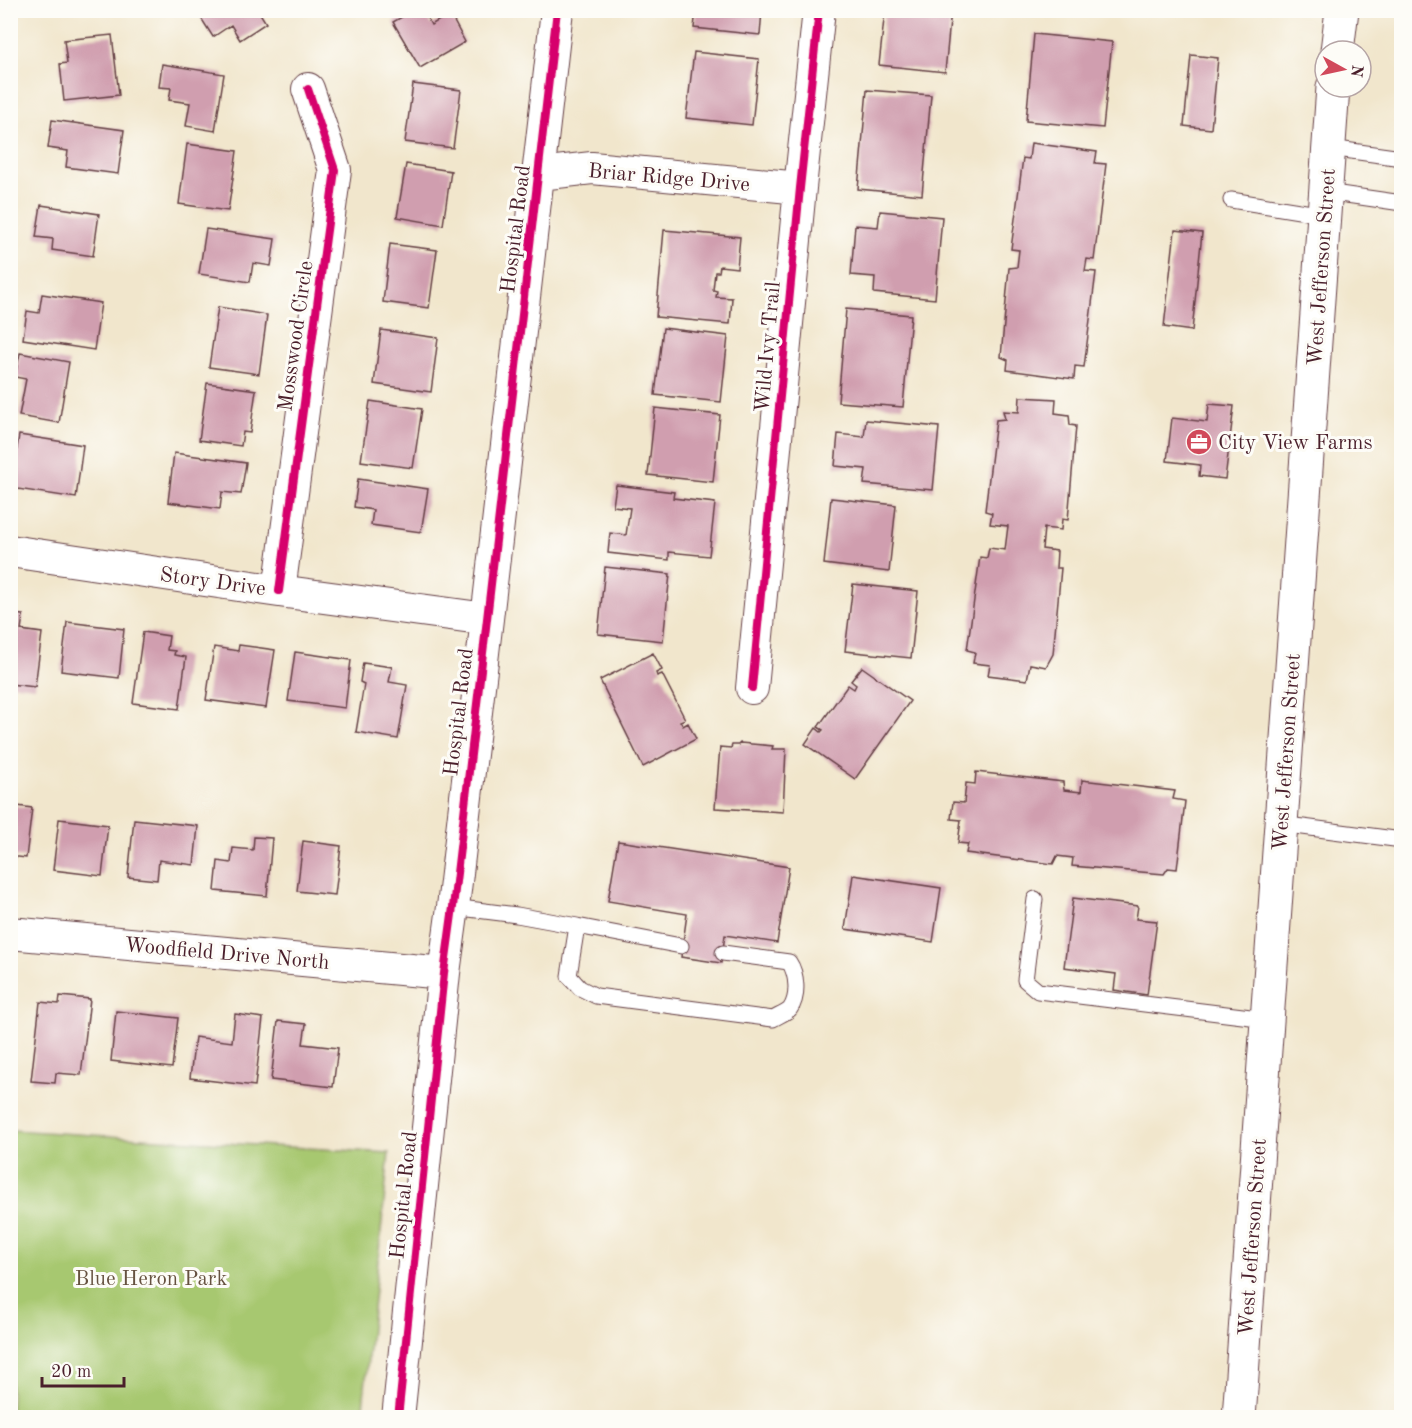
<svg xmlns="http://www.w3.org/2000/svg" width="1412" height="1428" viewBox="0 0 1412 1428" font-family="'Old Standard TT',serif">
  <rect width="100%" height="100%" fill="#fdfcf7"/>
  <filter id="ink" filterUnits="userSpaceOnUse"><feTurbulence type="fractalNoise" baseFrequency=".0167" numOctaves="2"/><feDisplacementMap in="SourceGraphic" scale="12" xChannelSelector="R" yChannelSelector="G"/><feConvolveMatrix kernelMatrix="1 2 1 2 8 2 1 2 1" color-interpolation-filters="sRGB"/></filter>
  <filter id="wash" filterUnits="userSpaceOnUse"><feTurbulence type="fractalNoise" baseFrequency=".008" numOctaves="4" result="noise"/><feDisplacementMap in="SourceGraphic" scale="24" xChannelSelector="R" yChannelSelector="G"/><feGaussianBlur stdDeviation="1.35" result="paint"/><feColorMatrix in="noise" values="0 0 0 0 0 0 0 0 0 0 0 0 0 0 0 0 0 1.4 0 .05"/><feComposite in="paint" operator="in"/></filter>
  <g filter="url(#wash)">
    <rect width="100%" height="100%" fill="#f1e6cc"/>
    <path fill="#a7c870" stroke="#78744e" stroke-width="1.5" d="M10 1130 389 1153 362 1417H11Z"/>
    <g id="blocks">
      <path fill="#d09eaf" d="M196 10H258L266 23 240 40 231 25 213 37Z
        M414 10H423L431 25 450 14 465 42 420 68 393 22Z
        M696 10H762L760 35 694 28Z
        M885 10H951L945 72 879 65Z
        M1034 34 1112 42 1103 128 1026 121Z
        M112 35 119 95 64 101 60 64 67 63 64 40Z
        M694 52 759 59 752 125 686 118Z
        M1191 55 1218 58 1211 129 1184 126Z
        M162 64 224 74 215 131 186 126 190 103 169 100 171 88 159 87Z
        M413 84 461 90 453 148 405 142Z
        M867 90 931 95 922 195 858 189Z
        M52 120 124 130 118 174 66 167 68 151 48 148Z
        M1031 143 1097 152 1095 163 1106 164 1094 260 1087 259 1085 271 1096 272 1084 367 1075 366 1074 379 1007 370 1008 360 1001 357 1009 268 1017 267 1019 250 1011 249 1023 158 1029 159Z
        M187 144 237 151 228 211 179 204Z
        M406 164 451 171 443 225 397 217Z
        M41 205 99 214 93 256 52 250 53 239 36 237Z
        M880 211 942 217 935 299 874 293 875 277 851 275 855 225 878 227Z
        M206 229 275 239 271 266 253 263 250 282 199 274Z
        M664 230 740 237 737 268 720 266 719 272H715L713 290 717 291 716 297 732 298 730 324 656 317Z
        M1175 230 1202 233 1192 331 1164 327Z
        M390 244 437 250 429 308 383 302Z
        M42 294 101 303 94 350 23 339 27 311 39 313Z
        M218 307 267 315 259 374 209 367Z
        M846 309 911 315 903 407 838 402Z
        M663 328 728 336 721 402 655 395Z
        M381 330 438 338 431 392 374 384Z
        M20 353 69 362 59 423 19 416 26 379 15 377Z
        M207 383 256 390 250 433 243 432 241 446 199 440Z
        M1020 397 1056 399 1055 413 1069 415 1070 425 1076 426 1068 520 1062 519 1061 530 1044 528 1042 549 1057 551 1056 568H1061L1053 654 1046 667 1030 664 1027 680 988 675 990 665 973 663 975 652 967 650 980 557 987 558 989 548 1005 550 1008 526 990 524 992 513 985 511 996 420 1005 419 1003 411 1019 412Z
        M370 401 422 409 413 468 361 461Z
        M1209 404 1234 406 1225 479 1199 476 1200 465 1167 461 1172 418 1207 422Z
        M655 408 720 415 713 482 648 475Z
        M866 420 939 427 933 490 864 484 866 469 835 466 838 434 864 437Z
        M19 435 83 445 76 498 11 488 13 484H10V468L14 469Z
        M174 453 246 463 241 494 222 492 220 509 168 502Z
        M358 479 428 489 421 532 371 525 373 510 354 507Z
        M616 485 674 492 673 498 715 503 709 556 669 552V560L608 553 610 533 626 535 630 508 613 506Z
        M831 498 896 505 889 572 824 564Z
        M605 567 670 574 663 641 598 634Z
        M853 584 918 591 911 658 845 651Z
        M10 614 23 615 21 630 42 633 35 687 10 684Z
        M67 622 124 629 119 678 61 671Z
        M143 632 169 636 167 650 175 651 174 655 186 657 179 709 133 703Z
        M239 645 275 650 266 708 206 700 214 647 238 651Z
        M295 652 351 660 345 708 288 701Z
        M653 653 662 670 656 673 657 676 662 674 685 719 680 721 683 726 688 723 696 739 643 767 600 680Z
        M363 663 392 667 389 682 407 685 398 739 356 732 364 684 360 682Z
        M862 667 910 701 855 779 805 744 816 728 821 732 823 730 818 727 848 685 854 689 856 685 851 681Z
        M740 743 773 746 772 749H786L783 812 715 808 720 747 731 748 732 745H738Z
        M976 772 1063 782 1064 790 1081 792 1082 780 1175 791 1173 799 1185 801 1177 869 1168 868 1164 874 1072 866 1073 858 1057 856 1053 864 966 853 968 844 958 843 961 820 951 819 953 802 964 803 966 783 975 784Z
        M10 805 32 808 26 858 10 856Z
        M59 819 108 825 102 876 53 870Z
        M134 819 198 826 194 865 159 860 157 880 128 877Z
        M254 837 272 838 267 896 215 891 218 861 231 863 233 848 253 850Z
        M303 841 341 846 335 895 297 891Z
        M618 841 789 867 777 943 725 935 721 963 681 957 687 914 608 901Z
        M853 875 941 888 933 942 845 929Z
        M1073 898 1138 906 1136 919 1157 921 1147 995 1114 990 1116 974 1064 967Z
        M60 996 90 999 81 1075 56 1073 55 1083 31 1081 40 1002 59 1004Z
        M116 1011 178 1018 172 1068 111 1061Z
        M235 1014 263 1018 255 1086 190 1078 195 1037 232 1042Z
        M278 1021 306 1024 303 1044 338 1048 333 1087 271 1080Z"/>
    </g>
  </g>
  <g filter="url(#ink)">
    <use href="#blocks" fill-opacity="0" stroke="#633d43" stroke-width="1.5"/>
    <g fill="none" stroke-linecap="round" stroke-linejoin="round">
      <g stroke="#633d43" stroke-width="17">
        <path id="lane" d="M1330 148 1402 158
          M1326 192 1402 203
          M1231 200 1324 215
          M1280 824 1402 840
          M1035 899 1025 980 1038 991 1267 1019
          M453 907 517 915 577 926 569 976 580 988 596 996 773 1019C778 1016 786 1013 790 1009 799 996 797 974 789 962L723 953
          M577 926 681 946"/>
      </g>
      <g stroke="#633d43" stroke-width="34">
        <path id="street" d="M539 174 592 168 800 188
          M10 551 279 591 487 619
          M279 591 335 170 308 89
          M752 688 800 188 819 10
          M10 933 444 973
          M398 1418 444 973 453 907 487 619 557 10"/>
      </g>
      <g stroke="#633d43" stroke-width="35">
        <path id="primary" d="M1337 51 1342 10
          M1239 1418 1333 87"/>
      </g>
      <use href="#lane" stroke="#fff" stroke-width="15"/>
      <use href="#street" stroke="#fff" stroke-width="32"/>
      <use href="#primary" stroke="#fff" stroke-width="33"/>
      <g stroke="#fdfcf7" stroke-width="11">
        <path id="cycleway" d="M279 591 335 170 308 89
          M752 688 800 188 819 10
          M398 1418 444 973 453 907 487 619 557 10"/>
      </g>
      <use href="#cycleway" stroke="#d6006c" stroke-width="8"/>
    </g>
  </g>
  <defs>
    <g id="office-disc" transform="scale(1.35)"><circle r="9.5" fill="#d1495b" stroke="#fdfcf7"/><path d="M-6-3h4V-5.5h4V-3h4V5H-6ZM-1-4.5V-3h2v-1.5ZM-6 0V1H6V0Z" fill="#fff"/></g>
  </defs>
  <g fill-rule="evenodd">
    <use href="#office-disc" x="1199" y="442"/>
  </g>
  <g text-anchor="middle" stroke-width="6" stroke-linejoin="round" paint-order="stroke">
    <g font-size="21" fill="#4a1f2b" stroke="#fdfcf7">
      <text transform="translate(669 177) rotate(5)" y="7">Briar Ridge Drive</text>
      <text transform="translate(515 229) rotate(-83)" y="7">Hospital Road</text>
      <text transform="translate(1321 267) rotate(-86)" y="7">West Jefferson Street</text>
      <text transform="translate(295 336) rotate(-82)" y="7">Mosswood Circle</text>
      <text transform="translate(767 347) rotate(-85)" y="7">Wild Ivy Trail</text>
      <text transform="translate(213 581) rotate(8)" y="7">Story Drive</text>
      <text transform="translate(458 712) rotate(-83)" y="7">Hospital Road</text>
      <text transform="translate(1286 752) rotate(-86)" y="7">West Jefferson Street</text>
      <text transform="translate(227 953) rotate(5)" y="7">Woodfield Drive North</text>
      <text transform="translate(403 1195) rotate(-84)" y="7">Hospital Road</text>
      <text transform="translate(1252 1237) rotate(-86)" y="7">West Jefferson Street</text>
    </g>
    <g font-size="21" fill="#4a1f2b" stroke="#fdfcf7" text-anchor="start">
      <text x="1218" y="449">City View Farms</text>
    </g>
    <g font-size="21" fill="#665240" stroke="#fdfcf7">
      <text x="151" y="1285">Blue Heron Park</text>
    </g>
  </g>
  <rect width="1412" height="1428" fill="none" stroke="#fdfcf7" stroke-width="36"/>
  <g transform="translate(1343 69) rotate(98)"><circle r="28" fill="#fdfcf7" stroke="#b5a4a5" stroke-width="1.5"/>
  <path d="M0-4.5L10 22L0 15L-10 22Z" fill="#d1495b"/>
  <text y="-9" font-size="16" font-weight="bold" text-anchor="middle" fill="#4a1f2b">N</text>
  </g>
  <path d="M42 1377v9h82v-9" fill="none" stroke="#4a1f2b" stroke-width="3"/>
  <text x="51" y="1377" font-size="18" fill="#4a1f2b" stroke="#fdfcf7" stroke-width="4.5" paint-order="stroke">20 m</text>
</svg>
